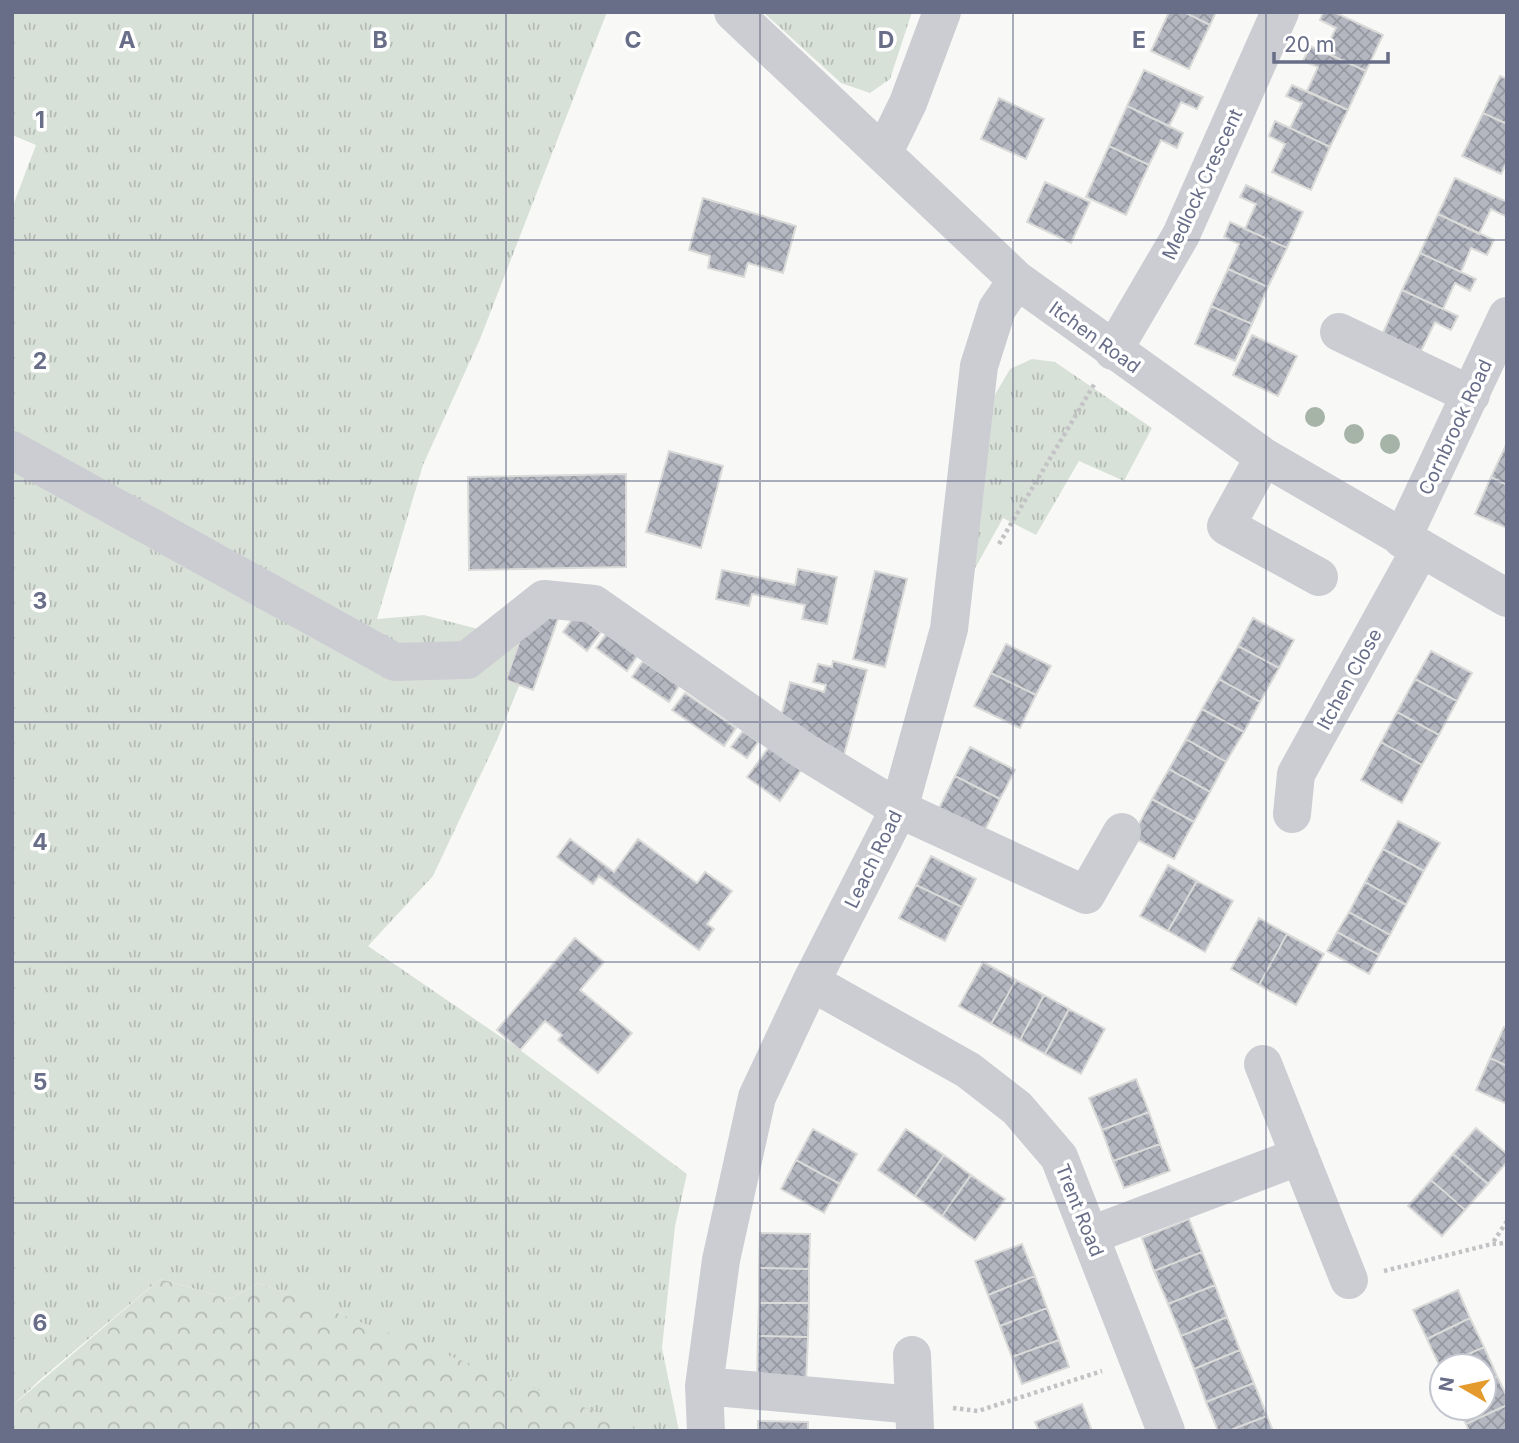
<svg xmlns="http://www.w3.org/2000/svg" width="1519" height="1443" viewBox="0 0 1519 1443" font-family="Inter,sans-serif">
  <defs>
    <pattern id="grass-tufts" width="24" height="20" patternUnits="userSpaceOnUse" patternTransform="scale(1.75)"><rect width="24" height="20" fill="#d8e1d8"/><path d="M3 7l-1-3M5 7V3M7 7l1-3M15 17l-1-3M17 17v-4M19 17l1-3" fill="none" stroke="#b3bbb5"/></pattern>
    <pattern id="forest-crowns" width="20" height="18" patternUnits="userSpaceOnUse" patternTransform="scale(1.75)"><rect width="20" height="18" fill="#d8e1d8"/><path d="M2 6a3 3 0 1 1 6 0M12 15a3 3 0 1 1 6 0" fill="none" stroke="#b3bbb5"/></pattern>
    <pattern id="building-cross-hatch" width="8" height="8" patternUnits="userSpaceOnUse" patternTransform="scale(1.75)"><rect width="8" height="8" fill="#b4b6c0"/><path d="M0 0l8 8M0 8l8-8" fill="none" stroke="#9698a2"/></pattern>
  </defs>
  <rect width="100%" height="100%" fill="#f8f9f7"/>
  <path fill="url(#grass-tufts)" d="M12 12H607L480 339 423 465 377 619 424 615 536 644 497 740 433 876 368 946 520 1050 687 1174 675 1226 662 1348 679 1431H646L587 1411 258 1283 230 1299 160 1279 42 1378 12 1406V208L36 145 12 135Z
    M763 12H912L890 79 870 93 841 83Z
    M1032 359 1055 362 1152 428 1124 481 1079 461 1036 535 1003 518 968 581 993 398 1010 369Z"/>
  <path fill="url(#forest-crowns)" d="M160 1279 230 1299 258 1283 646 1431H12V1406Z"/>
  <path fill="url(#building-cross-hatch)" stroke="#dadbd9" stroke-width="2" d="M1169 12H1184L1210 25 1189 69 1151 51Z
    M1184 12H1216L1210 25Z
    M1323 12H1334L1383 35 1366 71 1324 52 1336 28 1320 20Z
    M1310 46 1366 71 1348 110 1307 91 1318 67 1303 61Z
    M1144 70 1203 97 1197 109 1181 102 1169 126 1127 106Z
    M1500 76 1507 79V124L1483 113Z
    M1292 85 1348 110 1330 147 1290 128 1302 103 1286 96Z
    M999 98 1044 119 1026 159 981 139Z
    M1127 106 1183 133 1177 148 1161 140 1149 165 1109 146Z
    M1483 113 1507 124V162L1501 174 1462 156Z
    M1275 121 1330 147 1311 190 1272 172 1285 144 1269 136Z
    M1109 146 1149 165 1126 215 1086 197Z
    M1455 178 1507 202V217L1491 209 1479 234 1438 214Z
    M1045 182 1090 202 1071 243 1027 222Z
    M1246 185 1303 212 1287 248 1245 229 1256 204 1240 197Z
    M703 198 796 226 783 273 748 263 744 277 708 268 710 256 689 250Z
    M1438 214 1494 240 1487 255 1471 248 1461 272 1420 253Z
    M1230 222 1287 248 1268 287 1228 269 1239 244 1224 237Z
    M1420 253 1476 279 1470 291 1455 283 1443 309 1402 290Z
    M1228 269 1268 287 1252 324 1211 306Z
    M1402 290 1458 316 1451 330 1435 322 1421 351 1383 333Z
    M1211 306 1252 324 1235 361 1195 344Z
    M1252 335 1297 356 1278 396 1233 375Z
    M1507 443V485L1491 477Z
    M669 451 723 466 701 548 646 532Z
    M626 474V567L469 570 468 477Z
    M1491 477 1507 485V528L1475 514Z
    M798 569 837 577 827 624 802 619 805 605 752 594 749 606 716 599 722 570 795 585Z
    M875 571 907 579 885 667 853 659Z
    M532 606 559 616 533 690 506 680Z
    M576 614 601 632 587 651 563 632Z
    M1253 618 1294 640 1279 668 1238 646Z
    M607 633 638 655 627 671 596 648Z
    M1006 644 1051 666 1036 695 991 673Z
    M1238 646 1279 668 1260 702 1219 679Z
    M1431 651 1472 673 1457 701 1415 679Z
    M643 661 679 686 669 702 632 677Z
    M833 661 867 670 843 758 778 728 790 682 824 692 826 685 813 682 818 664 832 667Z
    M991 673 1036 695 1020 728 974 706Z
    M1219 679 1260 702 1244 732 1202 709Z
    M1415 679 1457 701 1439 735 1397 712Z
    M685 693 736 728 724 746 672 710Z
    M1202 709 1244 732 1226 762 1186 739Z
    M1397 712 1439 735 1422 765 1381 742Z
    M743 731 758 742 747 758 731 747Z
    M1186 739 1226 762 1210 792 1169 769Z
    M1381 742 1422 765 1402 803 1361 780Z
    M769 747 801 770 780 801 747 777Z
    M970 747 1015 770 1000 799 955 776Z
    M1169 769 1210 792 1194 822 1152 799Z
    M955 776 1000 799 984 832 938 810Z
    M1152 799 1194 822 1174 859 1132 837Z
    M1398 821 1440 843 1424 871 1383 849Z
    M570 839 614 872 638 839 697 883 705 872 732 891 707 924 714 929 699 950 599 876 593 884 557 857Z
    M1383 849 1424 871 1406 905 1365 882Z
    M931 856 976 879 962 907 916 885Z
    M1168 865 1197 881 1168 931 1140 916Z
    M1197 881 1233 901 1205 952 1168 931Z
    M1365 882 1406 905 1390 935 1349 912Z
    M916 885 962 907 945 941 899 918Z
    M1349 912 1390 935 1379 955 1337 932Z
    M1259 918 1287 934 1259 985 1231 969Z
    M1337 932 1379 955 1369 974 1327 951Z
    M1287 934 1324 954 1296 1005 1259 985Z
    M575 938 604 962 580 990 632 1033 598 1073 558 1040 562 1035 545 1021 520 1050 497 1030Z
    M983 962 1016 980 991 1024 959 1006Z
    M1016 980 1044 995 1020 1040 991 1024Z
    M1044 995 1069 1009 1045 1054 1020 1040Z
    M1069 1009 1105 1029 1081 1074 1045 1054Z
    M1504 1027 1507 1028V1066L1490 1058Z
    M1490 1058 1507 1066V1104L1476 1090Z
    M1136 1079 1149 1112 1102 1130 1089 1098Z
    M1149 1112 1160 1144 1113 1161 1102 1130Z
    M1476 1128 1507 1154V1162L1488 1184 1453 1154Z
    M813 1129 857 1154 840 1184 796 1160Z
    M906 1129 944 1155 915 1196 878 1170Z
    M1160 1144 1170 1171 1124 1188 1113 1161Z
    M1453 1154 1488 1184 1465 1210 1431 1180Z
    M944 1155 971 1175 942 1216 915 1196Z
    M796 1160 840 1184 824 1213 781 1189Z
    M971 1175 1005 1199 975 1240 942 1216Z
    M1431 1180 1465 1210 1442 1236 1408 1206Z
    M1189 1219 1202 1252 1154 1271 1142 1238Z
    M760 1233 810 1234 809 1269 759 1268Z
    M1022 1244 1035 1276 988 1295 975 1261Z
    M1202 1252 1215 1285 1168 1304 1154 1271Z
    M759 1268 809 1269V1303H759Z
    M1035 1276 1047 1308 1000 1326 988 1295Z
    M1215 1285 1227 1317 1181 1336 1168 1304Z
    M1458 1290 1470 1318 1427 1339 1413 1310Z
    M759 1303H809L808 1337 758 1336Z
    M1047 1308 1059 1340 1012 1357 1000 1326Z
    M1227 1317 1240 1350 1194 1369 1181 1336Z
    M1470 1318 1484 1347 1440 1367 1427 1339Z
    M758 1336 808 1337 806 1382 757 1380Z
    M1059 1340 1069 1367 1022 1384 1012 1357Z
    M1484 1347 1497 1376 1484 1381V1366H1442Z
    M1240 1350 1254 1383 1206 1402 1194 1369Z
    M1497 1376 1507 1397V1405L1466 1424 1458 1408H1484V1381Z
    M1254 1383 1267 1416 1228 1431H1218L1206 1402Z
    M1082 1404 1092 1431H1039L1035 1422Z
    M1507 1405V1431H1469L1466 1424Z
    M1267 1416 1273 1431H1228Z
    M758 1421 808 1422V1431H758Z"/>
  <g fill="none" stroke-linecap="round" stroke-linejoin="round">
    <path stroke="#c3c3c6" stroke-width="4.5" stroke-dasharray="3.5 3.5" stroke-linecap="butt" d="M999 544 1095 383
      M1507 1221 1492 1244 1507 1243
      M1384 1271 1492 1244
      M953 1408 978 1411 1102 1371"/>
    <path stroke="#cccdd2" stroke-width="38" d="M733 12 1017 280 1264 457 1507 598
      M884 152 908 103 942 12
      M1339 332 1471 395
      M1113 351 1181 235 1280 12
      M12 450 395 662 467 660 544 599 594 604 804 751 899 809 1086 895 1122 832
      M1264 457 1226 526 1319 577
      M1402 539 1507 316
      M1292 814 1296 774 1421 548
      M811 982 968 1070 1017 1108 1059 1157 1166 1431
      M1263 1064 1349 1280
      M1091 1235 1300 1156
      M912 1355 915 1429
      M704 1386 914 1405
      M706 1431 704 1386 721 1260 757 1097 811 982 899 809 949 629 979 366 997 309 1017 280"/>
  </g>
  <g fill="#a6b3a7">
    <circle cx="1315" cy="417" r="10"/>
    <circle cx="1354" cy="434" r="10"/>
    <circle cx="1390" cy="444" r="10"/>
  </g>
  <path fill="none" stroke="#686e88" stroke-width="2" stroke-opacity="0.55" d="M253 12V1431M506 12V1431M760 12V1431M1013 12V1431M1266 12V1431M12 240H1507M12 481H1507M12 722H1507M12 962H1507M12 1203H1507"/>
  <g text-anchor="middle" stroke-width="7" stroke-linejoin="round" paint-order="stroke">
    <g font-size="19" fill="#686e88" stroke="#fff">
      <text transform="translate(1202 184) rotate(-65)" y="7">Medlock Crescent</text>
      <text transform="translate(1095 337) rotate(36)" y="7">Itchen Road</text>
      <text transform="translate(1455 427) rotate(-65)" y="7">Cornbrook Road</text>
      <text transform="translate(1349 679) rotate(-61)" y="7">Itchen Close</text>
      <text transform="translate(873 859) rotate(-64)" y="7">Leach Road</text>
      <text transform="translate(1080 1210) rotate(68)" y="7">Trent Road</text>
    </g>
  </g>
  <g font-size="23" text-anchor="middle" font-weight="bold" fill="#686e88" stroke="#fff" stroke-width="7" stroke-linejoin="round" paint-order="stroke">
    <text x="127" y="48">A</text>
    <text x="380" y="48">B</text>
    <text x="633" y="48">C</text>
    <text x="886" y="48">D</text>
    <text x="1139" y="48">E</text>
    <text x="40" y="128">1</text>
    <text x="40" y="369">2</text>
    <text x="40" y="609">3</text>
    <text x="40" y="850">4</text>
    <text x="40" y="1090">5</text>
    <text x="40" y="1331">6</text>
  </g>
  <rect width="1519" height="1443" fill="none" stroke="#686e88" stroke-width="28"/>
  <g transform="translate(1463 1387) rotate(279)"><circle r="33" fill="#ffffff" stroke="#c3c5cf" stroke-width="2"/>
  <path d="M0-5L12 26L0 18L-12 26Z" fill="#e49a2c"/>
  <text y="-10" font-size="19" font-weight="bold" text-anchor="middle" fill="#686e88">N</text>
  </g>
  <path d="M1274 52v10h114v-10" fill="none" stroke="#686e88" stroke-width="3.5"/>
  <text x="1284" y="52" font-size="21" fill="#686e88" stroke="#ffffff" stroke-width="5" paint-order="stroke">20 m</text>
</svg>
